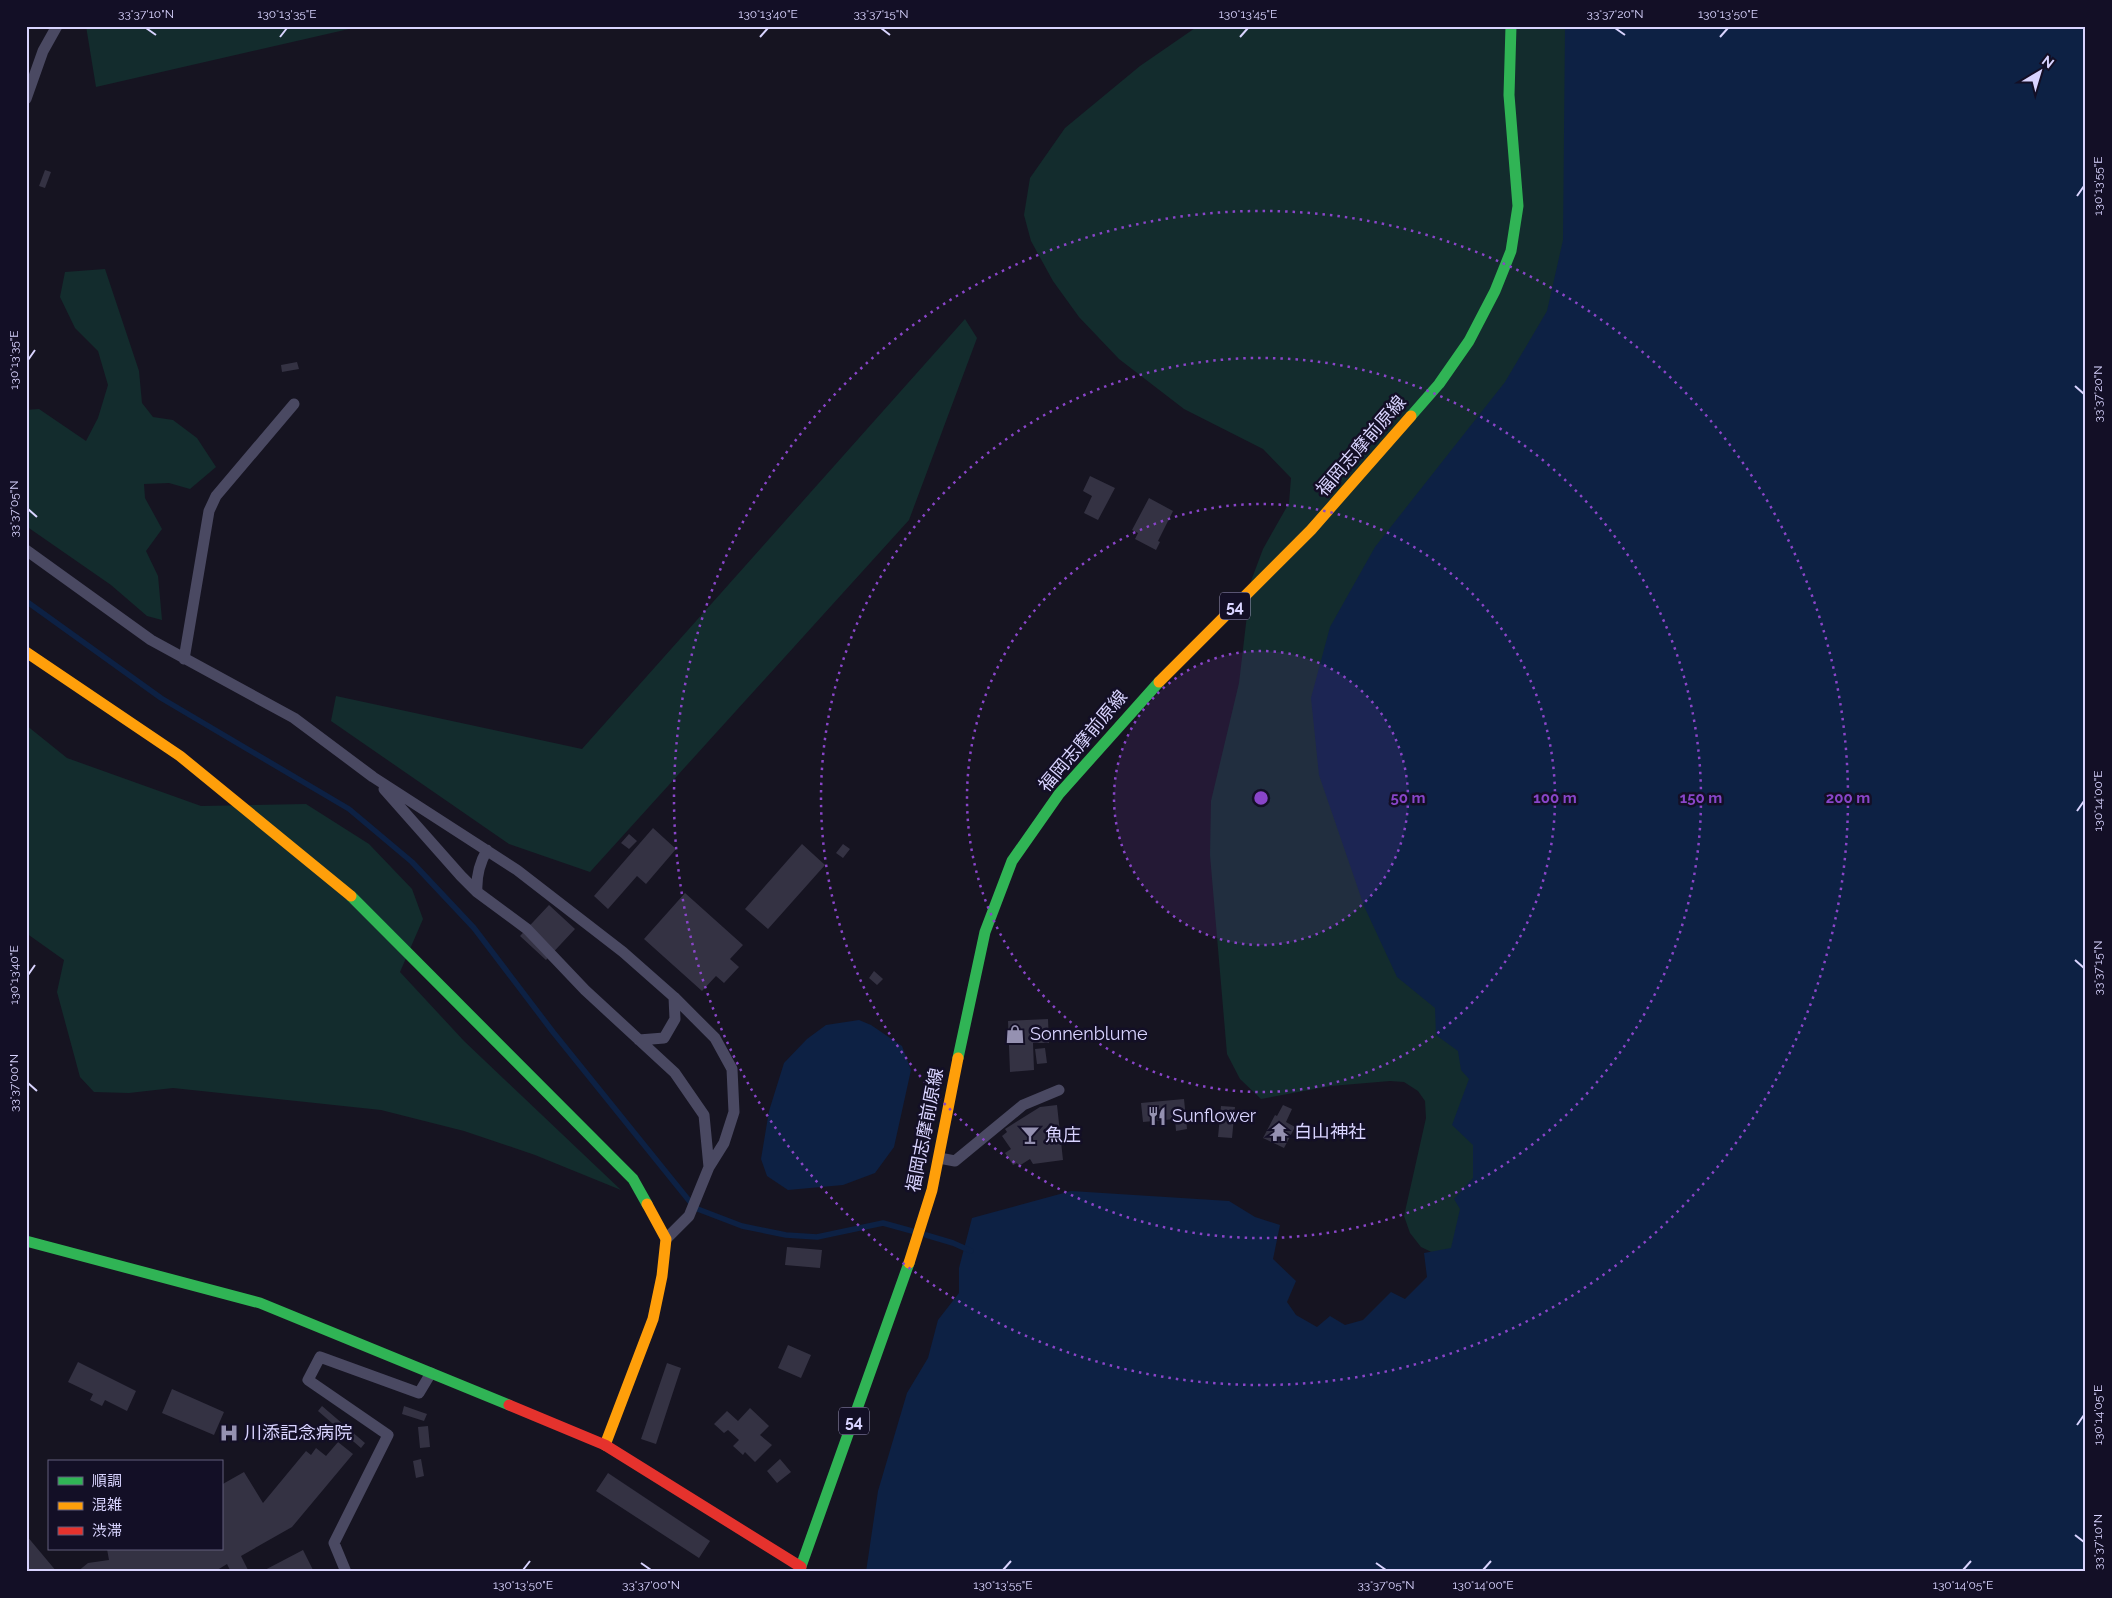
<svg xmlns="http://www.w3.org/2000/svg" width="2112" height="1598" viewBox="0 0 2112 1598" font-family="Raleway,'Noto Sans JP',sans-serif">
  <rect width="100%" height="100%" fill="#161421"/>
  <path fill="#132c2d" d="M86 26H362L96 87Z
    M1198 26H1692L1554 998 1448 1260 1421 1247 1410 1233 1404 1216 1426 1118 1425 1101 1418 1091 1404 1082 1390 1081 1331 1086 1261 1099 1240 1079 1227 1054 1210 855 1211 801 1239 683 1251 581 1263 549 1289 503 1291 478 1263 449 1184 409 1119 359 1079 317 1053 281 1031 241 1024 215 1030 178 1065 128 1140 66Z
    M105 269 139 371 142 403 153 417 173 420 197 438 216 467 190 489 169 483 144 484 145 498 162 529 146 551 158 576 162 620 147 616 111 585 26 526V410L39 409 86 441 98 418 108 385 98 351 75 328 60 297 65 272Z
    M965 319 977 338 909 520 590 872 509 844 331 721 336 696 582 749Z
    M26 725 67 758 201 806 306 804 369 844 412 889 423 919 400 972 464 1041 621 1190 535 1155 464 1131 381 1110 173 1088 129 1093 94 1092 80 1077 57 992 64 960 26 933Z"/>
  <path fill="#0d2144" d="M1565 26H2086V1572H866L878 1491 907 1393 928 1358 938 1320 959 1293V1268L972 1218 1071 1191 1229 1201 1255 1217 1280 1225 1273 1259 1296 1281 1287 1302 1296 1315 1317 1327 1330 1316 1345 1325 1363 1320 1391 1292 1405 1299 1427 1277 1424 1253 1451 1248 1460 1209 1454 1199 1473 1178V1145L1452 1125 1469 1079 1461 1070 1458 1051 1436 1035 1435 1008 1397 977 1364 906 1319 775 1311 698 1330 627 1375 547 1505 382 1547 311 1563 240Z
    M859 1020 871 1025 902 1046 911 1070 894 1147 875 1173 843 1185 788 1190 767 1176 761 1159 769 1111 784 1063 807 1039 826 1025Z"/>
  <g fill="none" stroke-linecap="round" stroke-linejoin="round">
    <path stroke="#0d2144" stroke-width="5.5" d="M26 601 161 698 349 809 412 862 474 928 553 1032 695 1208 742 1226 786 1235 817 1237 883 1223 912 1231
      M926 1235 953 1243 971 1251"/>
  </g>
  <path fill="#343243" d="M45 170 51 172 45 188 39 186Z
    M297 362 299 369 282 372 281 365Z
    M1090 476 1115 488 1098 520 1084 513 1092 496 1083 491Z
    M1149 498 1173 511 1158 541 1160 542 1156 550 1135 539 1138 533 1132 530Z
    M653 828 676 849 646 884 637 876 608 909 594 896Z
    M629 834 637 841 629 849 621 843Z
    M802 844 825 865 768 929 745 909Z
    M843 844 850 849 843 858 836 853Z
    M685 893 743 945 730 959 739 967 724 983 716 976 702 991 644 939Z
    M549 905 575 929 546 960 520 936Z
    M874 971 883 979 877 985 869 978Z
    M1048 1019 1049 1043H1033L1034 1070 1010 1072 1008 1021Z
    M1045 1048 1047 1063 1037 1064 1035 1049Z
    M1184 1099 1187 1129 1176 1131 1175 1119 1143 1122 1141 1103Z
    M1057 1105 1063 1160 1033 1164 1030 1159 1019 1166 1017 1163 1013 1165 1005 1153 1011 1149 1002 1136 1007 1132 1005 1129 1040 1107Z
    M1283 1105 1292 1109 1286 1122 1295 1127 1284 1148 1263 1138 1275 1115 1277 1116Z
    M1221 1106 1235 1107 1232 1138 1218 1137Z
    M787 1247 822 1250 820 1268 785 1265Z
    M788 1345 811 1355 801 1378 778 1368Z
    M78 1362 136 1391 127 1411 105 1400 102 1406 90 1400 93 1394 68 1382Z
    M667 1363 681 1368 656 1444 641 1439Z
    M172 1389 224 1412 214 1435 162 1413Z
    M322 1406 365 1443 361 1448 318 1411Z
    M404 1406 427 1414 424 1421 402 1414Z
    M750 1408 769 1426 760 1435 772 1445 755 1462 745 1452 743 1455 733 1446 739 1440 728 1430 724 1433 714 1424 727 1411 738 1421Z
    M428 1426 430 1447 420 1448 418 1427Z
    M338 1442 353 1454 292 1527 241 1556 249 1572H231L227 1564 214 1572H77L88 1563 109 1560 107 1549H221V1485L244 1472 263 1503 306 1451 311 1455 316 1448 326 1456Z
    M421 1459 424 1476 416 1478 413 1461Z
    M780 1459 791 1472 777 1483 767 1471Z
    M608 1473 710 1541 699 1558 596 1491Z
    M26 1535 57 1572H26Z
    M303 1550 314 1572H261Z"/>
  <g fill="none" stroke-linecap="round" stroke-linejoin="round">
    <path stroke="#4a4962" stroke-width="11" d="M26 99 43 51 57 26
      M26 550 151 640 294 718 373 777 517 870 623 952 674 997 715 1038 732 1069 734 1112 724 1143 709 1167 689 1216 666 1239
      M184 659 209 511 216 496 294 404
      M384 789 461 876 477 892 527 929 585 990 675 1073 704 1115 709 1167
      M477 892C476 876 479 864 487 850
      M639 1040 664 1038 675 1019 674 997
      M939 1158 955 1161 1023 1105 1059 1090
      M346 1572 334 1543 388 1435 308 1380 320 1357 419 1393 431 1373"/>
    <path stroke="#30b455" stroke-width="11" d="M1411 416 1439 384 1469 341 1495 291 1511 251 1518 206 1509 95 1511 26
      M351 896 633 1179 647 1204
      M958 1058 985 932 1012 861 1059 794 1159 682
      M26 1241 260 1303 509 1405
      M799 1572 909 1263"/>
    <path stroke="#ff9f0a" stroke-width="11" d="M26 652 180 756 351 896
      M1159 682 1311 530 1411 416
      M909 1263 932 1190 958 1058
      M605 1445 653 1319 662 1276 666 1239 647 1204"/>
    <path stroke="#e5322d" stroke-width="11" d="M509 1405 605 1445 801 1567"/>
  </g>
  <path fill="none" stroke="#d9d4ff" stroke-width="2" d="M146 28 156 35M881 28 890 35M1615 28 1625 35M280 37 287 28M760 37 768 28M1240 37 1248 28M1720 37 1728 28M2077 196 2084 186M28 360 35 350M2075 386 2084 394M28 509 37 517M2077 811 2084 801M2075 960 2084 968M28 975 35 965M28 1083 37 1091M2077 1425 2084 1415M2075 1535 2084 1542M641 1563 651 1570M1376 1563 1386 1570M523 1570 530 1561M1003 1570 1011 1561M1483 1570 1491 1561M1963 1570 1971 1561"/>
  <circle cx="1261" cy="798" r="147" fill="#8945c9" fill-opacity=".12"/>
  <g fill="none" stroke="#8945c9" stroke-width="2.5" stroke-dasharray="2.5 5">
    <circle cx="1261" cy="798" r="147"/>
    <circle cx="1261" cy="798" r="294"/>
    <circle cx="1261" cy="798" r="440"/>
    <circle cx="1261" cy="798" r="587"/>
  </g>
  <defs>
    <g id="shop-bare" transform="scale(1.5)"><path d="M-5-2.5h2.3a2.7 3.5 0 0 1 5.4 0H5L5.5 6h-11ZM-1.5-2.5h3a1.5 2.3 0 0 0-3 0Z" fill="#9591b1" stroke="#130f26" stroke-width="2.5" paint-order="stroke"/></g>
    <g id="restaurant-bare" transform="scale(1.5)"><path d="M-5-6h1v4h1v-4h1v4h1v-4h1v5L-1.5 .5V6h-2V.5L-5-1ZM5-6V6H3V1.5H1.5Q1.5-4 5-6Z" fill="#9591b1" stroke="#130f26" stroke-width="2.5" paint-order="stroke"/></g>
    <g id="temple-bare" transform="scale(1.5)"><path d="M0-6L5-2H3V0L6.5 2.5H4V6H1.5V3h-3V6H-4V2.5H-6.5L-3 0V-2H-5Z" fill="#9591b1" stroke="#130f26" stroke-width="2.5" paint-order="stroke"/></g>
    <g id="bar-bare" transform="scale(1.5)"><path d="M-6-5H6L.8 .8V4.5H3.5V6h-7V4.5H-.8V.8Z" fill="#9591b1" stroke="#130f26" stroke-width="2.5" paint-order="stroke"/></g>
    <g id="hospital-bare" transform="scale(1.5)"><path d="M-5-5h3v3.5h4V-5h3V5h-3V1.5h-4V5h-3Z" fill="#9591b1" stroke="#130f26" stroke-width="2.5" paint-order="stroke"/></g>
  </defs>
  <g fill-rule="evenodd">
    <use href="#shop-bare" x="1015" y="1034"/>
    <use href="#restaurant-bare" x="1157" y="1116"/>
    <use href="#temple-bare" x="1279" y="1132"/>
    <use href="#bar-bare" x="1030" y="1135"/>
    <use href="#hospital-bare" x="229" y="1433"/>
  </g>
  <g text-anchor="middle" stroke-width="5" stroke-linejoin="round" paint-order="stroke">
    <g fill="#130f26" stroke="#9e99be" stroke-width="1">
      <rect x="1220" y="592.5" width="30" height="27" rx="4"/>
      <rect x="839" y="1407.5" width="30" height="27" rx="4"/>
    </g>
    <g font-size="16" font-weight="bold" fill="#d9d4ff">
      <text x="1235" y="612">54</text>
      <text x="854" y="1427">54</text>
    </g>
    <g font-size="18" fill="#d9d4ff" stroke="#130f26">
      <text transform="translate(1361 446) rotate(-49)" y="6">福岡志摩前原線</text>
      <text transform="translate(1083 741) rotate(-50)" y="6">福岡志摩前原線</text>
      <text transform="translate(925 1130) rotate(-79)" y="6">福岡志摩前原線</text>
    </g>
    <g font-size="18" fill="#d9d4ff" stroke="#130f26" text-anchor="start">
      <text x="1030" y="1040">Sonnenblume</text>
      <text x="1172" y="1122">Sunflower</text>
      <text x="1294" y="1138">白山神社</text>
      <text x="1045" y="1141">魚庄</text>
      <text x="244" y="1439">川添記念病院</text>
    </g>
  </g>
  <circle cx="1261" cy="798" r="8" fill="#8945c9" stroke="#130f26" stroke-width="2.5"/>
  <g font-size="15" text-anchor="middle" font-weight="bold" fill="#8945c9" stroke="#130f26" stroke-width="5" stroke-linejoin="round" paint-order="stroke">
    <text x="1408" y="803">50 m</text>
    <text x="1555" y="803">100 m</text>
    <text x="1701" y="803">150 m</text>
    <text x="1848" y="803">200 m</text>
  </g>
  <rect width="2112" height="1598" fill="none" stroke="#130f26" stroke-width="55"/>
  <rect x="48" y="1460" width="175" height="90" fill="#130f26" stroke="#625e7d"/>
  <rect x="58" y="1477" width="25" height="8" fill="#30b455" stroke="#625e7d"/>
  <text x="92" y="1486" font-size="15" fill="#d9d4ff">順調</text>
  <rect x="58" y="1502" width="25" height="8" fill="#ff9f0a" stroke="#625e7d"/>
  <text x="92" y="1510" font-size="15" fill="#d9d4ff">混雑</text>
  <rect x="58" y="1527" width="25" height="8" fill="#e5322d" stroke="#625e7d"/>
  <text x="92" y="1536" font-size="15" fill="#d9d4ff">渋滞</text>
  <g transform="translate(2040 72) rotate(38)" stroke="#130f26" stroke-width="4" paint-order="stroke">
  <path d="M0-4L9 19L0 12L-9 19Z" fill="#d9d4ff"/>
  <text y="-8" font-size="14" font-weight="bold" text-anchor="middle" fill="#d9d4ff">N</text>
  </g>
  <rect x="28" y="28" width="2056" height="1542" fill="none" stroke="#d9d4ff" stroke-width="2"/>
  <g font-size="12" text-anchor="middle" fill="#d9d4ff">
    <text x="146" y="18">33°37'10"N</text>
    <text x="287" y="18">130°13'35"E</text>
    <text x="768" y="18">130°13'40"E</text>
    <text x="881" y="18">33°37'15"N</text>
    <text x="1248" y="18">130°13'45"E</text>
    <text x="1615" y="18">33°37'20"N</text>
    <text x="1728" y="18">130°13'50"E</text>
    <text transform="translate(2098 186) rotate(-90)" y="4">130°13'55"E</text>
    <text transform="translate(14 360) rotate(-90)" y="4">130°13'35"E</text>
    <text transform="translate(2098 394) rotate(-90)" y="4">33°37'20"N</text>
    <text transform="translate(14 509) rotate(-90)" y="4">33°37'05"N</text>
    <text transform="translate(2098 801) rotate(-90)" y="4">130°14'00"E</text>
    <text transform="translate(2098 968) rotate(-90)" y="4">33°37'15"N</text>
    <text transform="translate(14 975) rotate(-90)" y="4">130°13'40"E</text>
    <text transform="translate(14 1083) rotate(-90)" y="4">33°37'00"N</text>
    <text transform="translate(2098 1415) rotate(-90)" y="4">130°14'05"E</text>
    <text transform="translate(2098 1542) rotate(-90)" y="4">33°37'10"N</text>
    <text x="523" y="1589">130°13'50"E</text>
    <text x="651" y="1589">33°37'00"N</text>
    <text x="1003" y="1589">130°13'55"E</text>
    <text x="1386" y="1589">33°37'05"N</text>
    <text x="1483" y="1589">130°14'00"E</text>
    <text x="1963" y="1589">130°14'05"E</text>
  </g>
</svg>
